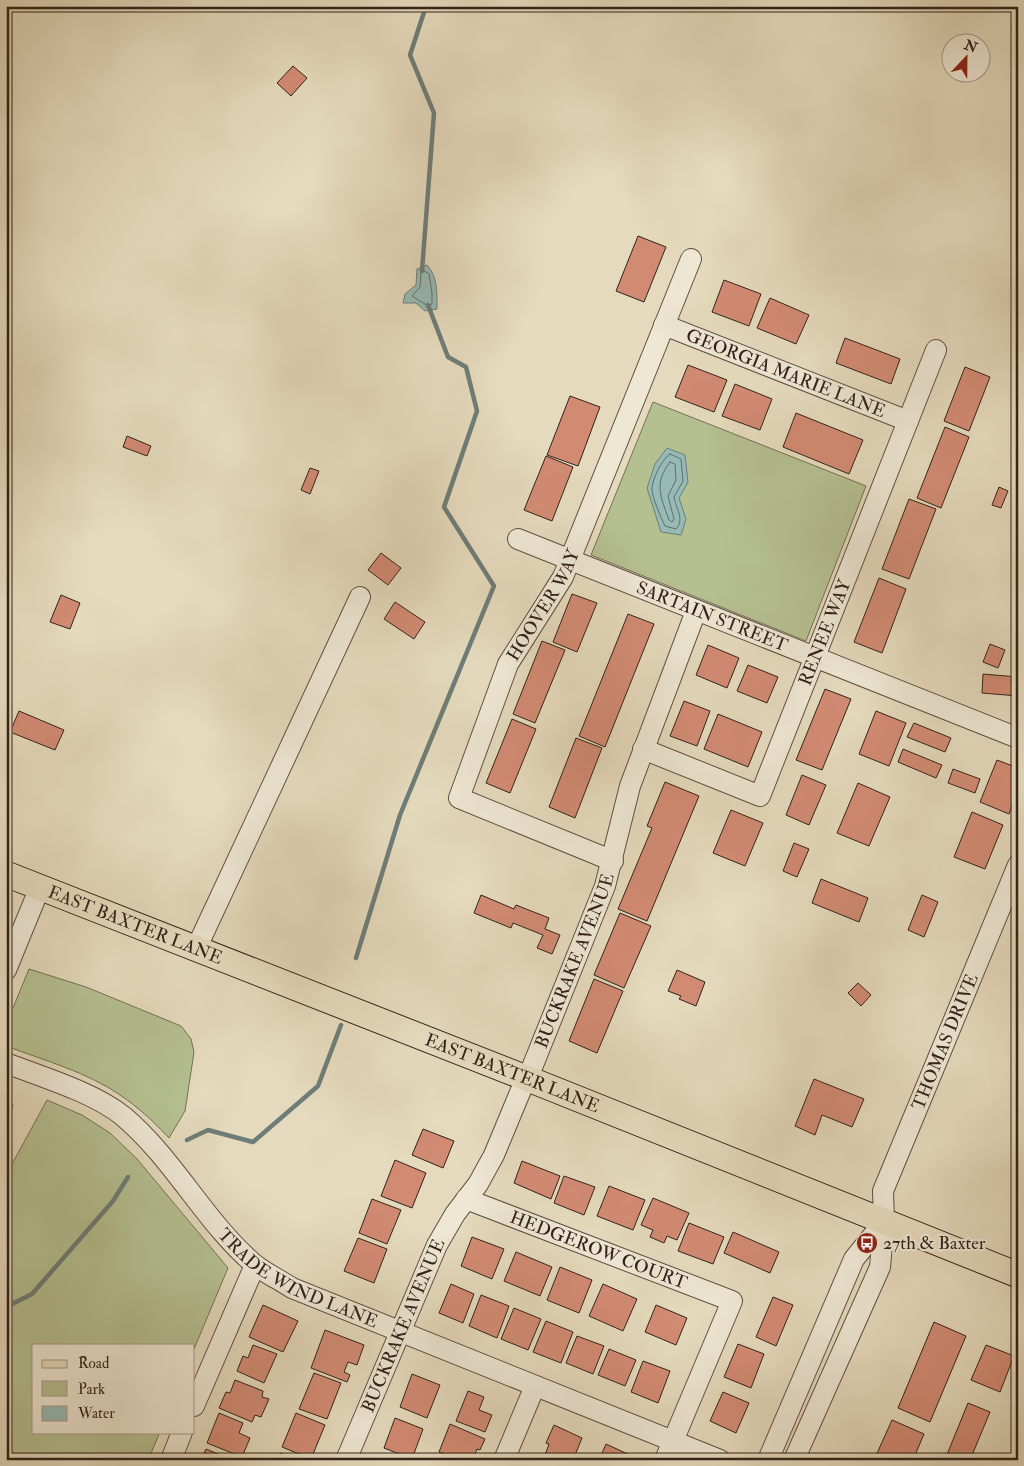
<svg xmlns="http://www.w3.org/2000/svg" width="1024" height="1466" viewBox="0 0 1024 1466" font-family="'IM FELL Double Pica',serif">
  <rect width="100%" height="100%" fill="#e5dabd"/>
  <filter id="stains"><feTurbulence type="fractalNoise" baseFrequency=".004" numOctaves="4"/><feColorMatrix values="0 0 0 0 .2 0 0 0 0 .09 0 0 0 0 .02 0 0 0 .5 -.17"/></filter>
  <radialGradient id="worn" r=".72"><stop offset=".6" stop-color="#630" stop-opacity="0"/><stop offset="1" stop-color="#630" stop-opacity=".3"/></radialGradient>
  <path fill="#b5c091" stroke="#747156" d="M653 402 866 486 806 641 591 555Z
    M29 969 86 987 181 1026 191 1039 194 1052 185 1111 169 1138C154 1122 138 1107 120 1095 87 1072 43 1060 6 1046V1025Z
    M47 1100 82 1115 110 1133 137 1159 228 1268 194 1349V1345H34V1432H160L148 1460H6V1175Z"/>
  <path fill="#96bab6" stroke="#6e7d78" d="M427 265C438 277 437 294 437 309L425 311 416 303H403L405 294 416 285 417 269Z
    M667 448 685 455 688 482 679 498 686 519 681 535 661 532 647 488 655 464Z"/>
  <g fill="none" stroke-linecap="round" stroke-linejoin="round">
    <path stroke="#646e68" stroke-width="1" d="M424 271 429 274 432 293V304L428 306 412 296 420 287 421 273Z
      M670 454 681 459 683 481 674 497C676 509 685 519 676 529L665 526C661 517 652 498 652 489 652 479 662 459 670 454Z
      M670 462 675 464 676 480 668 496 674 519 672 522 669 520C661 497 653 484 670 462Z"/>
    <path stroke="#6e7d78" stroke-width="4.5" d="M422 271 434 113 410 55 426 6
      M356 958 400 815 494 586 444 507 477 411 466 367 448 357 428 305
      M187 1140 208 1130 253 1142 318 1086 341 1025
      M6 1307 32 1294 113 1201 128 1177"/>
  </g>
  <path fill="#d28b73" stroke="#32221a" d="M293 66 307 78 291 96 277 83Z
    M638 236 666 247 644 302 616 291Z
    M724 280 761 294 749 326 712 312Z
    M770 298 809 315 796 344 757 328Z
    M845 338 900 359 891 384 836 363Z
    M688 365 727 380 714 412 675 397Z
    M965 367 990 377 969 431 944 421Z
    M735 384 772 399 760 430 722 416Z
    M570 396 600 407 578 466 547 455Z
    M796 413 863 440 849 474 783 447Z
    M945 427 969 437 941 508 917 498Z
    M127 436 151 446 147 456 123 447Z
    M546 456 573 467 552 521 524 510Z
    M310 468 319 471 310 494 301 490Z
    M999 487 1008 491 1001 508 992 505Z
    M909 499 936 509 909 579 882 569Z
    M381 553 401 568 388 585 368 570Z
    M879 578 906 589 882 653 854 642Z
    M572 594 597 603 577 652 553 642Z
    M61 595 80 603 70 629 50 622Z
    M395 602 425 622 414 639 384 619Z
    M628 614 654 624 605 747 579 736Z
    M542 641 565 650 535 723 513 714Z
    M990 644 1005 650 998 668 983 662Z
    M708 645 739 658 727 688 696 675Z
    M748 665 778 677 767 703 737 691Z
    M983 674 1018 677V696L982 693Z
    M825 689 851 699 822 770 796 760Z
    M684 701 710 711 697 746 670 736Z
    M19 711 64 730 55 750 10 732Z
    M876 711 906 723 889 766 859 754Z
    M718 714 762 732 748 767 704 749Z
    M512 719 536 729 510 793 486 783Z
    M914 723 951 738 945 752 907 737Z
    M576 738 602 748 575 818 549 807Z
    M903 749 942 765 936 778 898 762Z
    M997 760 1018 768V791L1009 814 980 802Z
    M953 769 980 779 975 793 948 783Z
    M802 775 826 785 809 825 786 815Z
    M665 782 699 796 647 921 618 909 652 828 647 826Z
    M858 783 890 797 869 846 837 833Z
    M731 810 763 823 745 866 713 853Z
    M972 812 1003 825 985 869 954 857Z
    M794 843 809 849 797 877 783 871Z
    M821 879 868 898 859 922 812 903Z
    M481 895 514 909 516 905 549 918 545 929 560 935 552 954 537 948 543 935 513 923 511 928 474 913Z
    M922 895 938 902 924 937 908 930Z
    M620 913 651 926 624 988 594 975Z
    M677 970 705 982 696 1006 679 999 681 996 668 991Z
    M594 979 623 991 597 1053 569 1041Z
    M858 983 871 995 861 1006 848 993Z
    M814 1079 864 1099 852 1127 822 1115 815 1135 795 1126Z
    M6 1101 13 1105 6 1118Z
    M423 1129 454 1141 443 1168 412 1155Z
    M395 1160 426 1173 412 1208 381 1196Z
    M522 1161 560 1176 551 1199 514 1183Z
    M564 1176 595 1187 584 1215 554 1203Z
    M609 1186 645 1200 633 1230 597 1216Z
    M653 1198 689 1213 677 1240 667 1236 664 1243 650 1237 653 1230 641 1225Z
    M372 1199 401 1210 387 1244 359 1233Z
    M689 1223 724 1237 713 1264 678 1251Z
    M733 1232 779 1252 770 1273 724 1253Z
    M472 1237 504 1249 492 1279 461 1266Z
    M358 1238 387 1249 374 1283 344 1271Z
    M516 1252 552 1267 540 1296 504 1281Z
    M560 1267 592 1280 579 1313 547 1300Z
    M451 1284 474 1294 463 1323 439 1313Z
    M603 1284 637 1299 623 1331 589 1316Z
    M481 1295 509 1306 497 1338 469 1326Z
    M773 1297 793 1305 776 1346 756 1337Z
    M263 1305 298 1321 283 1352 249 1337Z
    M656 1305 687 1318 676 1345 645 1332Z
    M514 1308 541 1319 528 1350 501 1339Z
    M546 1321 573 1332 561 1363 533 1352Z
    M934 1322 966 1336 930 1422 898 1408Z
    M325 1330 364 1345 357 1365 348 1362 344 1372 350 1375 347 1382 311 1368Z
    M577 1336 604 1346 593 1374 566 1363Z
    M738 1344 764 1354 751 1388 724 1377Z
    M253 1345 277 1354 264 1383 237 1371 243 1356 248 1358Z
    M986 1345 1014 1356 1000 1392 971 1380Z
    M609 1349 636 1360 625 1386 598 1375Z
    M643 1361 670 1371 658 1403 631 1392Z
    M314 1373 341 1383 327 1419 299 1409Z
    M412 1374 440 1385 427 1418 400 1407Z
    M235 1380 263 1391 262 1397 269 1399 261 1417 255 1415 252 1422 219 1408 226 1392 230 1393Z
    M468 1391 484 1397 479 1410 492 1415 485 1432 456 1421Z
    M723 1392 749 1403 736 1433 710 1421Z
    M968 1403 990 1412 970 1460H952L946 1457Z
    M219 1413 243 1423 239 1433 250 1438 242 1457 207 1443Z
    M296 1413 325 1425 311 1459 282 1447Z
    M395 1418 423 1429 412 1459 384 1448Z
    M892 1420 924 1434 913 1460H874Z
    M450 1424 485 1439 480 1450 477 1449 473 1460H457L439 1452Z
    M554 1425 582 1438 573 1460H557L545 1455 549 1444 546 1443Z
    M606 1444 632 1456 631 1460H599Z
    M206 1449 233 1460H201Z
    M280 1453 298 1460H278Z"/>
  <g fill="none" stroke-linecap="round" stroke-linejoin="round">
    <g stroke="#5f5043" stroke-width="22">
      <g id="minor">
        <path id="s1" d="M664 325 908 421"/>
        <path id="s2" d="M518 539 1018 738"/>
        <path id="s3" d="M643 749 760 796 936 350"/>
        <path id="s4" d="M613 861 459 798 508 664 563 577 691 259"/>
        <path d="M196 949 360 597"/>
        <path d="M6 970 40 887"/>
        <path id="s5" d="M6 1063C42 1077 93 1092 123 1116 174 1159 204 1221 254 1264 265 1273 280 1280 292 1288L720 1460"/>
        <path id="s6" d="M466 1199 732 1301 665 1460"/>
        <path d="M194 1406 255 1265"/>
        <path d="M171 1460 182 1432"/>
        <path id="s7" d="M346 1460 437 1245 455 1214 478 1184 494 1155 526 1078 529 1075 605 886 630 786 696 611"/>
        <path d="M504 1460 535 1386"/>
        <path d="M768 1460 854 1259 884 1222"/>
        <path id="s8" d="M794 1460 880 1267 884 1222 883 1191 1018 865"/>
      </g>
    </g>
    <g stroke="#32221a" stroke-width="27">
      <g id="major">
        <path id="s9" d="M6 874 526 1078 1018 1275"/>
      </g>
    </g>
    <use href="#minor" stroke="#eee7d4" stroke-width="20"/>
    <use href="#major" stroke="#e5dabd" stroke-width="25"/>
  </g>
  <defs>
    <g id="bus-disc" transform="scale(1.125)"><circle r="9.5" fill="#8f2418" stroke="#eee7d4"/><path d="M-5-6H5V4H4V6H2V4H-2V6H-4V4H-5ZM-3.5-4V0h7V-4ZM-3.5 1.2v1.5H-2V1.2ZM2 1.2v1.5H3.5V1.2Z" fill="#fff"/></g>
  </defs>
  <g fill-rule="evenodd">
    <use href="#bus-disc" x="867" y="1243"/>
  </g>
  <g text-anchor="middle" stroke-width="4.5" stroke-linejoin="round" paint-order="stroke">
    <g font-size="18" fill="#32221a" stroke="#eee7d4">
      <text dy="6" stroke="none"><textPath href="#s1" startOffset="131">GEORGIA MARIE LANE</textPath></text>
      <text dy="6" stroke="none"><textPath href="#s4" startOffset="378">HOOVER WAY</textPath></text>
      <text dy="6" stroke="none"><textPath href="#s2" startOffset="209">SARTAIN STREET</textPath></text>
      <text dy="6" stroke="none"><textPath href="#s3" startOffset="302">RENEE WAY</textPath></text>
      <text dy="6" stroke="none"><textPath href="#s9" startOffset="139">EAST BAXTER LANE</textPath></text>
      <text dy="6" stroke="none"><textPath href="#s7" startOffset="551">BUCKRAKE AVENUE</textPath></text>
      <text dy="6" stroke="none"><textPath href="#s8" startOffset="449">THOMAS DRIVE</textPath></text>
      <text dy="6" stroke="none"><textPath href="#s9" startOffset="544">EAST BAXTER LANE</textPath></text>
      <text dy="6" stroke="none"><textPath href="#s6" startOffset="142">HEDGEROW COURT</textPath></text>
      <text dy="6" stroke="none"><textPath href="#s5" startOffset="372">TRADE WIND LANE</textPath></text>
      <text dy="6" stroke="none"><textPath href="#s7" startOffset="146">BUCKRAKE AVENUE</textPath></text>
    </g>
    <g font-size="18" fill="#32221a" stroke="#eee7d4" text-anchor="start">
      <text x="883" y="1249">27th &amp; Baxter</text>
    </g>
  </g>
  <rect width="1024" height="1466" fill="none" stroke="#e5dabd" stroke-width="25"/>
  <rect x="8" y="8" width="1009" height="1451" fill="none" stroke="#32221a" stroke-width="2.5"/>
  <rect x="12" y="12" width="999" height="1441" fill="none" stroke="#32221a"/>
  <rect x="32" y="1344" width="162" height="90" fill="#eee7d4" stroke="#a3988a"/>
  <rect x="42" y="1360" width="25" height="8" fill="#e5dabd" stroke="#a3988a"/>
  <text x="78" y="1368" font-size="15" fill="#32221a">Road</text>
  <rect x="42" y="1381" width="25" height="15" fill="#b5c091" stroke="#a3988a"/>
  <text x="78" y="1394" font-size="15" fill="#32221a">Park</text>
  <rect x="42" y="1406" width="25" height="15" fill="#96bab6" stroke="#a3988a"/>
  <text x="78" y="1418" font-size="15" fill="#32221a">Water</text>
  <g transform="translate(966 58) rotate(22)"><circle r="24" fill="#eee7d4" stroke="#a3988a"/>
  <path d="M0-4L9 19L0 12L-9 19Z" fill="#8f2418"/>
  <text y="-8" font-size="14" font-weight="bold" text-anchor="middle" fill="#32221a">N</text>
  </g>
  <rect width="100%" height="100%" filter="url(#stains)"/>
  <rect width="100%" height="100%" fill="url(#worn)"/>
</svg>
